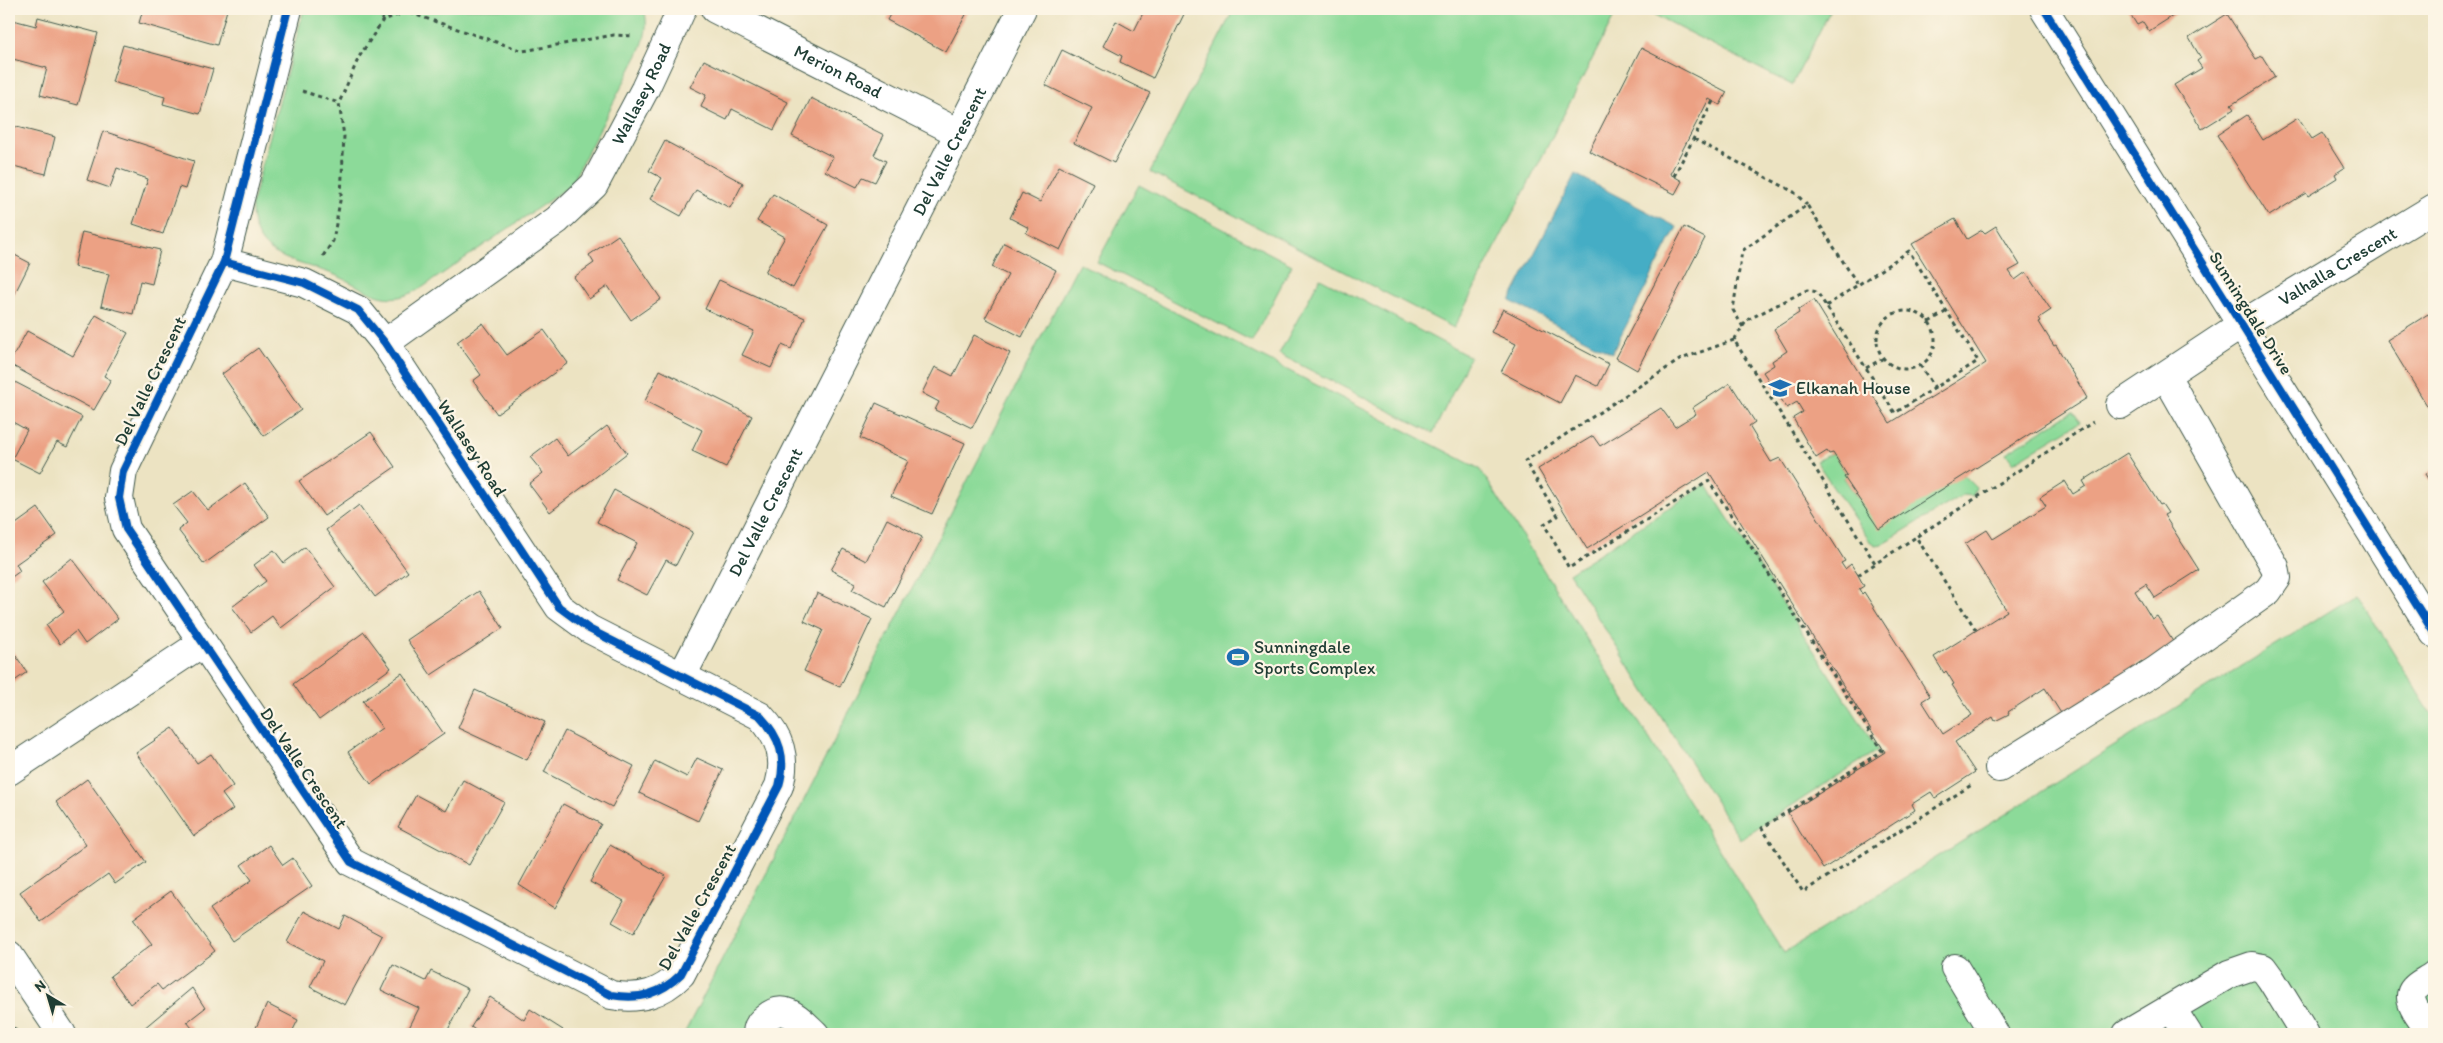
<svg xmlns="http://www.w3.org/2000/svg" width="2443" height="1043" viewBox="0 0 2443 1043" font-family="Itim,sans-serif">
  <rect width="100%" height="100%" fill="#fcf5e5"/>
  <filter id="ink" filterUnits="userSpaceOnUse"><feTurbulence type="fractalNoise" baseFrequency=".02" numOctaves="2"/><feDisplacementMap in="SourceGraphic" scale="10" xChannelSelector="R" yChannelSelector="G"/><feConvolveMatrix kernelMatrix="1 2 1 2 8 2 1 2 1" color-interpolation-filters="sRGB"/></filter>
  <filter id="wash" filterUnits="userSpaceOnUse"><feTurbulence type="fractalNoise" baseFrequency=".0096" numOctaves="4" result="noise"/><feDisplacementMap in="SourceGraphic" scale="20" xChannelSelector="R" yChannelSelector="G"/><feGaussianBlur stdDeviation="1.12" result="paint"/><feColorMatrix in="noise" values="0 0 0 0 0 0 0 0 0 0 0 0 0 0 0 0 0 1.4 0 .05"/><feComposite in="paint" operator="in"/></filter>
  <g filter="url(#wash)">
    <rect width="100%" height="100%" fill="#ece3c2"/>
    <path fill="#8cda99" stroke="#568c66" d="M304 9H644C649 24 645 39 639 53L570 186 423 287C384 311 369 289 335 275 294 259 250 260 252 203Z
      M1234 9H1618L1454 328 1150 172Z
      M1643 9H1831L1792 85Z
      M1139 185 1292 265 1252 341 1097 262Z
      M1079 263 1480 469 1784 953 2357 594 2434 719V1034H684Z
      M1320 278 1470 357 1433 433 1279 354Z
      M2073 411 2080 422 2013 463 2006 453Z
      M1833 453 1847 475 1844 478 1857 497 1964 475 1976 487 1973 496 1963 495 1882 544 1876 545 1869 540 1816 461Z
      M1706 484 1878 750 1740 839 1569 573Z"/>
    <path fill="#45adc5" stroke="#32757c" d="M1575 174 1677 227 1612 353 1510 301Z"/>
    <g id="blocks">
      <path fill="#eca184" d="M143 9H221L227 10 217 45 139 23Z
        M839 9H852L848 14Z
        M893 9H969L946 52 887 20Z
        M1145 9 1186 10 1153 78 1120 62 1122 56 1103 46 1116 21 1134 31Z
        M2127 9H2184L2149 31 2143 22 2137 25Z
        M2227 14 2256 59 2262 56 2275 77 2231 105 2234 109 2202 129 2174 85 2202 68 2197 61 2201 58 2189 38Z
        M38 17 98 33 78 105 40 95 47 68 9 58V19L36 26Z
        M123 45 213 69 200 114 163 104 165 97 112 82Z
        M1641 48 1727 92 1720 105 1709 99 1670 174 1682 181 1675 194 1589 151Z
        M1062 50 1150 93 1114 163 1074 143 1092 108 1045 85Z
        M704 60 788 102 774 130 732 109 727 120 701 107 706 95 690 87Z
        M811 98 884 135 874 155 886 161 875 182 863 177 857 187 825 171 833 157 792 136Z
        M2247 115 2263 140 2298 118 2312 139 2322 133 2344 168 2335 174 2337 178 2308 196 2306 193 2269 216 2217 135Z
        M9 125 55 137 46 174 9 165Z
        M103 131 194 161 185 189 179 187 163 234 133 224 148 179 117 168 110 188 87 180Z
        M665 141 743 183 730 208 696 190 681 216 650 199 662 178 649 171Z
        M1059 166 1093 183 1060 250 1026 233 1029 228 1010 218 1022 193 1040 202Z
        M773 194 828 225 793 288 765 272 785 237 757 221Z
        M1955 219 1967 239 1982 230 1985 233 1996 226 2020 265 2009 271 2015 280 2026 272 2051 310 2039 318 2041 321 2039 322 2054 346 2056 345 2087 398 1879 529 1844 477 1847 475 1833 453 1829 454 1827 451 1816 458 1793 418 1803 412 1797 402 1787 408 1763 372 1774 365 1772 361 1787 351 1774 329 1799 313 1798 310 1814 300 1890 423 1986 363 1912 244Z
        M1684 227 1705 238 1637 370 1616 358Z
        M82 232 160 250 152 284 140 281 133 314 101 306 109 274 74 267Z
        M618 235 661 299 631 320 608 286 589 299 574 277 594 263 589 255Z
        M1004 243 1056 270 1022 337 985 318 1008 275 992 267Z
        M9 252 30 263 9 305Z
        M719 280 805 318 791 349 782 345 771 368 742 355 754 331 705 309Z
        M1503 309 1609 364 1598 386 1575 375 1560 403 1501 372 1516 344 1491 332Z
        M2428 314 2434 324V403L2428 407 2387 340Z
        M96 315 128 333 104 376 111 380 94 410 9 364 27 331 73 356Z
        M483 323 507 355 544 330 568 363 497 414 473 381 481 375 457 342Z
        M974 335 1010 353 972 428 935 410 939 402 922 393 935 367 953 376Z
        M258 348 301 410 264 436 222 374Z
        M660 370 752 416 726 467 692 451 702 430 645 401Z
        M13 381 82 417 67 447 57 442 40 473 12 459 27 430 9 420V389Z
        M1730 383 1755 422 1749 426 1771 462 1780 458 1845 561 1841 563 1845 569 1851 564 1858 575 1864 586 1859 589 1862 594 1864 592 1930 696 1922 701 1943 734 1972 715 1952 685 1954 684 1946 671 1944 673 1934 657 2007 611 1965 544 1987 530 1993 539 2046 506 2040 497 2065 481 2073 494 2086 486 2083 481 2127 453 2160 505 2162 504 2168 513 2164 515 2199 570 2155 598 2146 584 2135 591 2152 619 2157 616 2177 648 2147 667 2142 661 2136 665 2139 669 2099 693 2097 690 2091 694 2094 700 2064 718 2045 688 2008 712 2009 714 1995 721 1993 717 1955 742 1975 772 1935 798 1931 792 1912 804 1915 810 1823 869 1788 813 1885 752 1709 472 1587 549 1538 469 1593 436 1600 446 1661 408 1675 427 1696 414 1692 408Z
        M876 403 965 443 932 514 891 496 908 461 860 438Z
        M607 426 627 453 550 512 529 484 543 473 530 457 555 438 568 456Z
        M371 432 395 467 324 516 299 481Z
        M2434 469V488L2425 474Z
        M245 483 269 517 204 564 178 530 187 523 173 505 193 491 208 510Z
        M614 490 693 532 676 565 666 560 647 595 617 580 637 543 597 522Z
        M359 505 408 572 375 597 326 530Z
        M38 508 57 535 16 564 20 571 9 579V529Z
        M887 519 922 537 886 607 852 590 856 583 831 570 843 549 866 561Z
        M305 547 335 587 281 628 272 616 251 632 232 607 266 581 254 565 274 550 284 563Z
        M72 558 118 619 85 644 76 631 60 644 46 625 64 611 42 582Z
        M479 591 503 628 431 675 407 640Z
        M817 593 872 619 840 687 804 671 823 630 804 621Z
        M364 632 391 668 319 720 293 684Z
        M9 646 27 672 9 685Z
        M402 673 444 734 371 784 348 752 382 728 363 701Z
        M475 690 545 722 527 760 458 728Z
        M173 728 197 763 211 754 233 786 222 794 233 809 194 836 136 753Z
        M565 731 634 766 612 807 544 772Z
        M697 758 723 770 698 821 639 793 655 761 687 777Z
        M87 779 146 862 115 884 108 874 41 922 20 892 86 845 56 802Z
        M463 780 504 802 469 865 398 827 416 795 446 811Z
        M563 804 601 824 555 908 519 885Z
        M269 845 283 865 293 858 312 886 232 941 210 909 252 880 241 865Z
        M610 845 666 876 633 934 612 922 624 901 590 882Z
        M171 891 215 951 162 990 157 984 130 1004 110 976 152 944 133 919Z
        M304 911 339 929 345 916 382 936 345 1005 310 987 323 961 287 942Z
        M393 965 426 981 431 971 468 989 446 1034H406L419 1008 381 990Z
        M192 988 205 1008 187 1022 197 1034H137Z
        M490 997 524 1020 530 1009 563 1030 560 1034H481L471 1027Z
        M267 1004 298 1020 291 1034H253Z"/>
    </g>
  </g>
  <g filter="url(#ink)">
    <use href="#blocks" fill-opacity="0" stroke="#3e5649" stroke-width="1"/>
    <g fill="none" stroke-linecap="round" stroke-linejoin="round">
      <g stroke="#3e5649" stroke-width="30">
        <g id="minor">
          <path id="s1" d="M715 9 959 133"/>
          <path d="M2044 9 2434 633"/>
          <path d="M224 262 304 283 358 310 385 343 559 607 589 629 760 716C780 737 787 758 779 786L681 974C661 994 640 1000 611 995L351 862 126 529 119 498 123 471 224 262 288 9"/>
          <path id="s2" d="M385 343 557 220 594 185 645 89 682 9"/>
          <path id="s3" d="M2120 405 2241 325 2434 208"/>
          <path id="s4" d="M682 676 1022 9"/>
          <path d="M1999 768 2155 671 2268 591 2277 578 2275 567 2166 376"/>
          <path d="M9 771 202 643"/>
          <path d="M9 955 62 1034"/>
          <path d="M1955 968 1995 1034"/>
          <path d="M2172 1009 2188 1034"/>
          <path d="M757 1034C757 1027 760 1022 766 1018 785 1001 801 1021 815 1034"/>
          <path d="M2127 1034 2229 974 2252 966 2263 968 2271 979 2305 1034"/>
          <path d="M2432 1034C2426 1024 2403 1001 2414 989 2419 983 2428 980 2434 975"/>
        </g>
      </g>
      <path stroke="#3e5649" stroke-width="3" stroke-dasharray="4 4" stroke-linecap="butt" d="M379 9 383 20
        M302 91 339 103
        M1694 139 1794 192 1807 205
        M1674 176 1713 101
        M323 256 333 241 341 195 344 136 339 103 359 57 383 20 407 12 523 51 614 35 633 36
        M1826 306 1909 251 1978 361 1895 413 1826 306 1817 292 1807 290 1747 320 1734 340 1875 563
        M1877 340a29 29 0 1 1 58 0a29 29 0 1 1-58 0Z
        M1929 322 1947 311
        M1743 327 1733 310 1742 251 1807 205 1858 285
        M1734 340 1681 359 1525 461 1558 516 1544 524 1569 568 1709 481 1882 751 1762 828 1803 892 1973 784
        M1920 365 1935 388
        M1866 368 1882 359
        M1858 575 1916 537
        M1976 630 1916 537 2093 422
        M9 1021 18 1034"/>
      <use href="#minor" stroke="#fff" stroke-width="28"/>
      <g stroke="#fcf5e5" stroke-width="11">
        <path id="cycleway" d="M2044 9 2434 633
          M224 262 304 283 358 310 385 343 559 607 589 629 760 716C780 737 787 758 779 786L681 974C661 994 640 1000 611 995L351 862 126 529 119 498 123 471 224 262 288 9"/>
      </g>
      <use href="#cycleway" stroke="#0057b8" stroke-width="8"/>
    </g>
  </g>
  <defs>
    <g id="school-bare" transform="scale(1.725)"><path d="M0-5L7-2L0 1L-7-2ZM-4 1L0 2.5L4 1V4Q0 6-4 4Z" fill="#1f6fb2" stroke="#fcf5e5" stroke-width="2.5" paint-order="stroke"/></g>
    <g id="stadium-bare" transform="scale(1.725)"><path d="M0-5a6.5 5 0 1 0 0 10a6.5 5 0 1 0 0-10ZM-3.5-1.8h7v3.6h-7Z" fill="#1f6fb2" stroke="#fcf5e5" stroke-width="2.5" paint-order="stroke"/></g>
  </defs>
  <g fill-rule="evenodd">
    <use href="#school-bare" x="1780" y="388"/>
    <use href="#stadium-bare" x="1238" y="657"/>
  </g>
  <g text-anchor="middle" stroke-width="4.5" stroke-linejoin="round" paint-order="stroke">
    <g font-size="18" fill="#1f3d34" stroke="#fcf5e5">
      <text dy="6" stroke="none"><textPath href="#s1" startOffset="138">Merion Road</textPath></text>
      <text dy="6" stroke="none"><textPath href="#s2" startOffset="365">Wallasey Road</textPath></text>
      <text dy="6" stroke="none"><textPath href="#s4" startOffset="589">Del Valle Crescent</textPath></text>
      <text dy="6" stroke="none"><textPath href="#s3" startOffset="258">Valhalla Crescent</textPath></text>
      <text transform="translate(2251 313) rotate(58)" y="6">Sunningdale Drive</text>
      <text transform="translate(150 381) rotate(-64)" y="6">Del Valle Crescent</text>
      <text transform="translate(472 448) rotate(57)" y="6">Wallasey Road</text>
      <text dy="6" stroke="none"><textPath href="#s4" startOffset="184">Del Valle Crescent</textPath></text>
      <text transform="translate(304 768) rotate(56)" y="6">Del Valle Crescent</text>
      <text transform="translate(697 907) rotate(-61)" y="6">Del Valle Crescent</text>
    </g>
    <g font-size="18" fill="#1f3d34" stroke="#fcf5e5" text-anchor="start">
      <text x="1796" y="394">Elkanah House</text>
      <text x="1254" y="653">Sunningdale<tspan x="1254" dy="21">Sports Complex</tspan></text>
    </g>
  </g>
  <rect width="2443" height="1043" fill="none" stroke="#fcf5e5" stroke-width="30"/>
  <g transform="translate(48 996) rotate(322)" stroke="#fcf5e5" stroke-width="4" paint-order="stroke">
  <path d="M0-4L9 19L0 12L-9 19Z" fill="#1f3d34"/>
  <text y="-8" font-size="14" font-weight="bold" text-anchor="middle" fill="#1f3d34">N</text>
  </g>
</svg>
